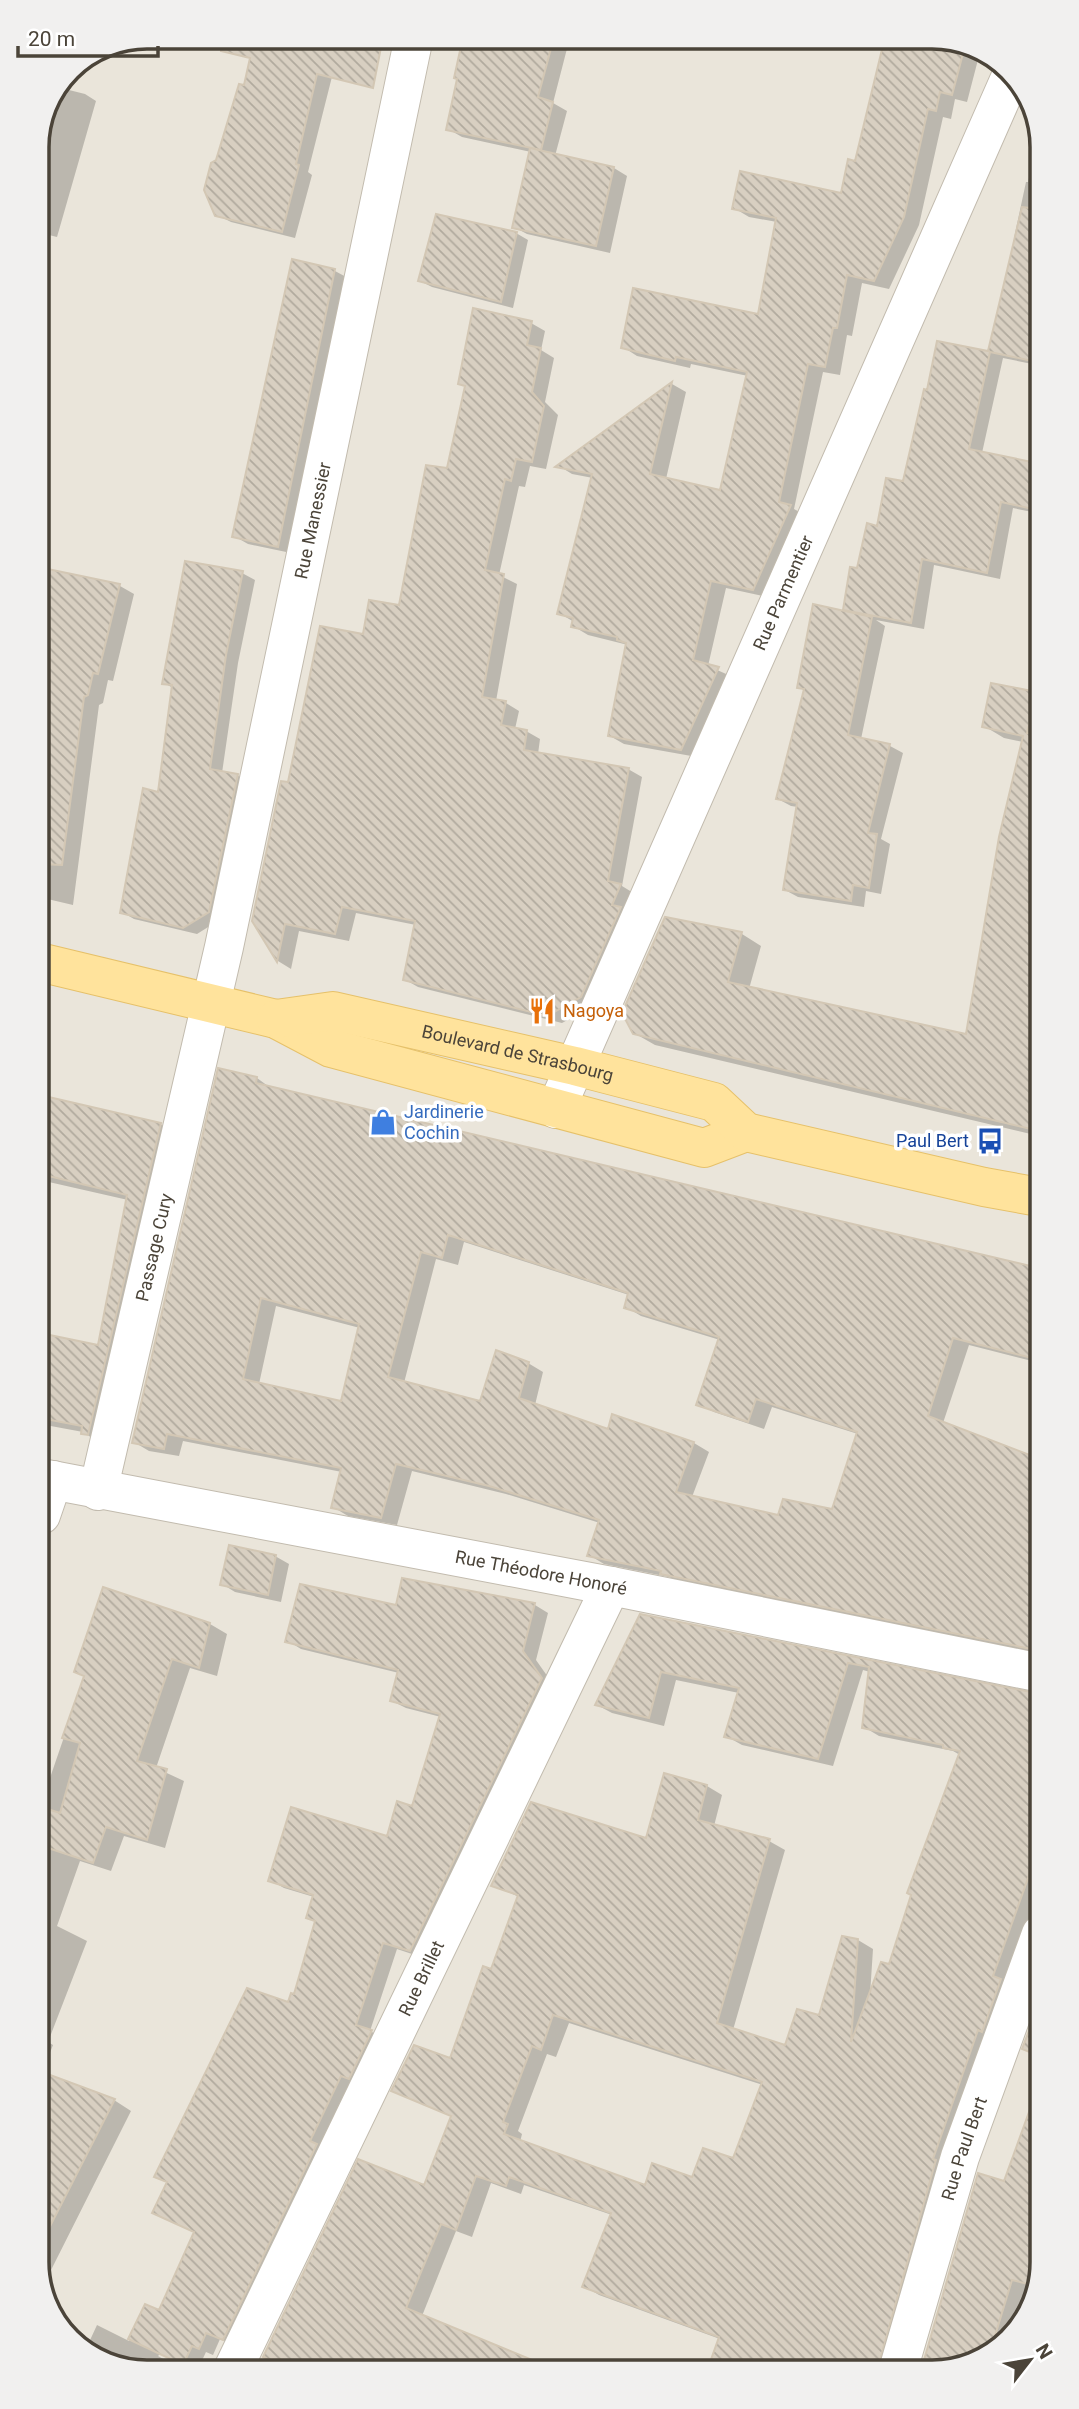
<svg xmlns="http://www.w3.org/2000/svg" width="1079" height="2409" viewBox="0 0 1079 2409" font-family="Roboto,sans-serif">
  <defs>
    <pattern id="building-back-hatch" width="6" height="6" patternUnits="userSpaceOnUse" patternTransform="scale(1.75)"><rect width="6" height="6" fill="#d8cfc1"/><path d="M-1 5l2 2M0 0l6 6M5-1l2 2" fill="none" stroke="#b1aa9e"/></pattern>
  </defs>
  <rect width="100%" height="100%" fill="#f6f3ec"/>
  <path fill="#eae5da" d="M147 37H940L999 59 1036 111 1042 2262 1023 2324 968 2366 139 2372 80 2350 43 2298 37 140 69 69Z"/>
  <path fill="#0003" fill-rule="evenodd" d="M264 37H342L308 172 312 175 295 238 231 222 217 215 218 161 257 61Z
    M464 37H570L553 103 567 111 555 156 614 168 627 176 610 253 527 234 514 227 531 152 462 137 448 129 459 79 456 77Z
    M940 37 980 52 967 102 955 99 951 119 943 117 919 225 889 289 862 283 852 336 847 335 840 375 823 372 794 509 805 515 768 597 726 588 708 666 733 677 697 757 624 744 610 736 628 645 588 635 573 626 574 622 559 613 593 478 572 474 559 466 672 384 686 392 666 479 722 492 748 376 691 364 690 368 637 356 623 347 759 316 777 222 749 217 734 208 842 196 856 163Z
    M61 88 85 94 96 101 57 237 37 232V140Z
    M1033 161 1036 162 1037 365 1003 358 982 453 1037 464V513L1013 508 1000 579 934 565 924 629 876 620 885 626 861 739 890 746 903 753 881 839 890 844 881 894 866 891 864 907 798 897 785 890 798 807 791 806 778 799 805 691 799 687 852 613 845 609 858 570 878 528 905 484 928 392 989 353 1016 239 1014 238 1026 182H1028Z
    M516 233 528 240 513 308 432 287 420 281Z
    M294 261 335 271 348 278 291 553 248 544 234 536Z
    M531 323 545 331 541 350 554 358 545 402 558 415 546 469 530 466 525 487 519 486 499 575 517 584 496 701 506 703 519 711 515 729 526 731 540 739 538 754 628 769 642 777 622 886 635 894 595 1005 562 1023 418 987 404 979 416 925 356 913 349 941 299 931 291 969 278 961 254 921 290 784 365 636 400 607 448 471Z
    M38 378 48 384 38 419Z
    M38 568 120 586 134 594 113 681 108 680 103 703 99 705 73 905 39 897Z
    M242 573 255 580 238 663 222 773 237 775 250 783 221 919 197 934 134 919 122 912 159 794 173 688 164 683Z
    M1036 694 1038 695 1039 1136 655 1045 634 1033 666 919 742 934 761 946 749 989 967 1036 1023 742 1004 738 984 726Z
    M220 1070 257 1078 272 1089 1039 1270 1040 1363 969 1345 943 1423 1040 1488 1041 1655 677 1581 669 1577 604 1564 589 1555 600 1523 506 1494 412 1471 397 1525 348 1516 333 1507 342 1472 183 1441 179 1456 149 1451 134 1442ZM464 1242 629 1295 626 1307 641 1316 720 1340 698 1404 714 1412 764 1429 772 1407 858 1434 834 1511 780 1517 692 1497 709 1452 694 1443 614 1416 609 1431 535 1405 543 1372 528 1363 481 1403 404 1383 436 1259 458 1265ZM276 1306 360 1328 342 1403 259 1384Z
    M40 1097 160 1124 179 1135 101 1444 83 1432 40 1424V1342L100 1347 128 1200 40 1180Z
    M1040 1370V1399L1032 1395Z
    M275 1556 289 1564 281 1602 235 1592 222 1584Z
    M404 1580 535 1605 548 1613 536 1660 555 1687 424 1958 397 1949 370 2031 385 2039 237 2346 220 2339 213 2355 206 2352 197 2371 160 2354 158 2356 165 2360 160 2372H139L85 2351 97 2325 129 2341 146 2306 160 2313 196 2232 168 2183 157 2176 295 1996 317 1923 308 1918 314 1897 284 1888 270 1880 388 1838 413 1808 441 1717 406 1708 392 1701 399 1673 301 1649 288 1641 397 1607Z
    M641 1616 1041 1696V1889L1029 1922 894 2367 710 2368 720 2339 599 2295 584 2286 612 2215 524 2185 521 2194 491 2183 472 2237 456 2231 422 2316 551 2369 291 2371 265 2357 425 2187 452 2117 394 2090 451 2060 492 1971 519 1897 493 1885 648 1840 707 1786 722 1795 714 1826 769 1841 785 1850 733 2030 786 2047 820 2017 858 1940 873 1949 870 1995 890 1967 960 1755 953 1751 879 1736 864 1727 870 1672 863 1670 833 1766 742 1745 726 1736 739 1693 676 1680 664 1726 612 1713 597 1705ZM569 2023 763 2085 734 2160 693 2179 646 2187 520 2142 522 2134 518 2131 547 2054 556 2057Z
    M210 1624 227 1634 217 1676 190 1668 156 1768 184 1781 165 1848 124 1836 111 1871 80 1861 57 1926 87 1941 48 2042 53 2045 42 2073 41 1804 85 1676Z
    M42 2074 114 2100 131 2111 43 2286Z
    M1042 2082V2262L1023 2324 968 2366 924 2367 1005 2183Z"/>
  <path fill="url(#building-back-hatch)" stroke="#d3c7b4" stroke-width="2" fill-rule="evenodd" d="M223 37H383L373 88 317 74 296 164 299 165 282 232 215 216 204 190 211 163 216 160 239 84 244 85 250 58 221 51Z
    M463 37H554L538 97 553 102 541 150 446 130 457 79 454 78Z
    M885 37H940L965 46 952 95 940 92 936 111 928 109 904 217 874 281 847 275 837 328H833L825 367 808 364 779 502 791 505 753 590 711 581 693 660 719 667 681 750 608 736 626 643 617 640V637L571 627 573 618 557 614 592 474 555 467 672 382 650 474 720 490 747 372 676 357 675 361 621 348 633 288 758 314 776 218 732 209 740 171 841 193 848 159 855 161Z
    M530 148 614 167 596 246 512 228Z
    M1022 207 1037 209V362L990 352 969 449 1037 463V510L1001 502 987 573 922 559 911 623 843 610 850 567 857 568 867 523 877 526 886 478 903 481 924 389 927 390 937 341 988 351Z
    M436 214 517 232 501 302 418 281Z
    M292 259 335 269 278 547 232 537Z
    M473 308 532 321 527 345 541 348 532 392 544 406 532 462 516 459 511 481 505 479 485 570 504 574 482 697 506 701 501 725 527 730 524 750 629 768 608 881 621 884 612 905 621 907 581 997 547 1016 403 980 415 921 342 907 335 934 285 924 277 962 252 921 281 781 288 782 320 626 363 634 369 600 399 605 426 465 447 468 465 386 458 384Z
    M185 561 243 571 226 655 210 769 238 774 209 912 183 928 120 913 143 788 158 792 172 685 162 684Z
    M38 567 120 584 98 674 93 673 88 695 84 697 62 865 39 864Z
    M813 604 872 617 848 735 890 744 868 833 877 834 869 888 853 885 851 901 783 890 797 803 776 799 804 689 797 688Z
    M991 683 1037 692 1027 733 1038 734 1039 1131 633 1034 622 1013 665 917 742 932 728 982 966 1034 999 837 1023 736 982 727Z
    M218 1068 257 1077 256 1083 1039 1268 1040 1360 953 1338 928 1416 1040 1459 1041 1651 660 1574 661 1571 587 1556 599 1520 489 1486 396 1464 381 1518 331 1508 341 1468 167 1434 164 1449 132 1443ZM448 1235 628 1293 624 1308 719 1337 696 1405 748 1422 756 1399 857 1432 832 1509 783 1499 778 1515 676 1492 694 1442 612 1414 608 1429 519 1398 529 1362 496 1350 480 1401 388 1377 421 1252 442 1258ZM261 1298 359 1324 341 1401 243 1379Z
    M40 1095 161 1123 88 1435 81 1434 82 1426 40 1418V1333L98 1345 127 1195 40 1174Z
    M229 1545 276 1555 268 1595 220 1585Z
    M402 1578 535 1603 523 1651 542 1678 410 1951 383 1943 356 2025 372 2030 349 2079 341 2076 310 2141 317 2144 223 2340 206 2333 199 2349 192 2346 183 2365 128 2339 145 2304 159 2310 194 2232 152 2213 167 2182 154 2177 247 1988 288 2002 291 1993 294 1994 315 1921 306 1918 313 1895 268 1881 291 1807 387 1836 397 1801 412 1806 440 1714 390 1701 398 1670 285 1642 300 1584 396 1605Z
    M103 1587 210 1623 199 1668 172 1659 137 1761 167 1769 147 1840 106 1827 93 1863 42 1846 41 1807 60 1813 80 1743 62 1738 84 1676 74 1672Z
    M640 1614 1041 1694V1842L993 1976 1001 1979 982 2032 978 2030 933 2159 936 2160 878 2367 708 2368 719 2337 582 2287 611 2213 509 2177 506 2186 476 2176 456 2230 441 2224 406 2308 554 2369 294 2371 263 2357 358 2159 424 2185 451 2116 391 2091 414 2045 450 2058 483 1966 491 1969 518 1895 491 1886 531 1802 646 1838 664 1773 707 1785 698 1820 770 1839 717 2023 785 2045 797 2009 819 2015 842 1936 858 1939 851 2042 881 1962 889 1964 911 1895 907 1893 960 1751 943 1748V1745L862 1728 869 1667 848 1663 818 1759 724 1737 739 1688 661 1672 649 1718 595 1705ZM553 2015 762 2082 733 2158 703 2148 692 2177 652 2163 645 2185 504 2134 508 2124 503 2122 532 2046 541 2050Z
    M1042 1997V2057L1022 2049Z
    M42 2072 115 2099 43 2240 42 2147Z
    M1037 2090H1042V2262L1035 2286 1012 2280 991 2349 968 2366 922 2367 978 2173 1004 2181Z"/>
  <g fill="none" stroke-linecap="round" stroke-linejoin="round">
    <g stroke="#c2bbae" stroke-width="40">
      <g id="street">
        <path id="s1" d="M556 1109 1011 76"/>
        <path id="s2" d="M41 1478 611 1586 1041 1673"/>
        <path id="s3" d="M98 1491 224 947 414 37"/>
        <path d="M41 1515 53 1480"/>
        <path id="s4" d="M899 2367 960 2157 1041 1934"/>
        <path id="s5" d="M232 2371 611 1586"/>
      </g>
    </g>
    <g stroke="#e6c16a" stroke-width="40">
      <g id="primary">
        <path d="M39 962 276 1019 331 1048 704 1148 746 1132"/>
        <path id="s6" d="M276 1019 333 1011 575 1066 714 1102 746 1132 984 1187 1039 1197"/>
      </g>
    </g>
    <use href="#street" stroke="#fff" stroke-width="38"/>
    <use href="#primary" stroke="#ffe39c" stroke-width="38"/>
  </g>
  <defs>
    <g id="restaurant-bare" transform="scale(2.1)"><path d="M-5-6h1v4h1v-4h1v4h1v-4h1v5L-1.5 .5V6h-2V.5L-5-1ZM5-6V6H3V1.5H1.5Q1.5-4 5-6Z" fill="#e8710a" stroke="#fff" stroke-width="2.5" paint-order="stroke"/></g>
    <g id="shop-bare" transform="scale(2.1)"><path d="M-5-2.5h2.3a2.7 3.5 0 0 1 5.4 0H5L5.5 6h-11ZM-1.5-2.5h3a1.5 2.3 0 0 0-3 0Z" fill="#3f7fe0" stroke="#fff" stroke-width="2.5" paint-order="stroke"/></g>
    <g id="bus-bare" transform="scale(2.1)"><path d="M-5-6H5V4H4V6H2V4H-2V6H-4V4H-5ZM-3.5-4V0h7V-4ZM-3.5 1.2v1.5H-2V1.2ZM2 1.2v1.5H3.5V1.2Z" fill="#1a4fb4" stroke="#fff" stroke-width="2.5" paint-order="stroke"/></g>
  </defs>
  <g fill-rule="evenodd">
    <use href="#restaurant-bare" x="542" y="1011"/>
    <use href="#shop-bare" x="383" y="1122"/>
    <use href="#bus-bare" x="990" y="1141"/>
  </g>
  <g text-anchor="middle" stroke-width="7" stroke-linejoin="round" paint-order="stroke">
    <g font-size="18" fill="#4b4439" stroke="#fff">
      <text dy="6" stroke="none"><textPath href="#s3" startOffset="994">Rue Manessier</textPath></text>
      <text dy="6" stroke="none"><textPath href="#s1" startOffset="564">Rue Parmentier</textPath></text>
      <text dy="6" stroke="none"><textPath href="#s6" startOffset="247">Boulevard de Strasbourg</textPath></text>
      <text dy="6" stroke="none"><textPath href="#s3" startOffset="250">Passage Cury</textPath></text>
      <text dy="6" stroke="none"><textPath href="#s2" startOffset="509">Rue Théodore Honoré</textPath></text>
      <text dy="6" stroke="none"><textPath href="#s5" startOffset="436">Rue Brillet</textPath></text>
      <text dy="6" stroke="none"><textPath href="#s4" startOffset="228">Rue Paul Bert</textPath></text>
    </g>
    <g font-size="18" fill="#c56008" stroke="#fff" text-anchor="start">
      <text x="563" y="1017">Nagoya</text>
    </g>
    <g font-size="18" fill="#366cbe" stroke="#fff" text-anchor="start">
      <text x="404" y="1118">Jardinerie<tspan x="404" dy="21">Cochin</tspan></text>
    </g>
    <g font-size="18" fill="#164399" stroke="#fff" text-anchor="end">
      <text x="969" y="1147">Paul Bert</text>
    </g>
  </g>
  <path d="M0 0H1079V2409H0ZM147 49H932A98 98 0 0 1 1030 147V2262A98 98 0 0 1 932 2360H147A98 98 0 0 1 49 2262V147A98 98 0 0 1 147 49Z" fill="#f1f0ef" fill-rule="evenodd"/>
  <path fill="none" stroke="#4b4439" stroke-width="3.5" d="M147 49H932A98 98 0 0 1 1030 147V2262A98 98 0 0 1 932 2360H147A98 98 0 0 1 49 2262V147A98 98 0 0 1 147 49Z"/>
  <g transform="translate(1030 2360) rotate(59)" stroke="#ffffff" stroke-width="5" paint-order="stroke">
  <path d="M0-5L12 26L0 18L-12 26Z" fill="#4b4439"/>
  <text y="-10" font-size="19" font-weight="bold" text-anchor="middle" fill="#4b4439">N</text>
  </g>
  <path d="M18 46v10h140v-10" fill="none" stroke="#4b4439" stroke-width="3.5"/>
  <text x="28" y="46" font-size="21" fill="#4b4439" stroke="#ffffff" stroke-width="5" paint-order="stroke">20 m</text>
</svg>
